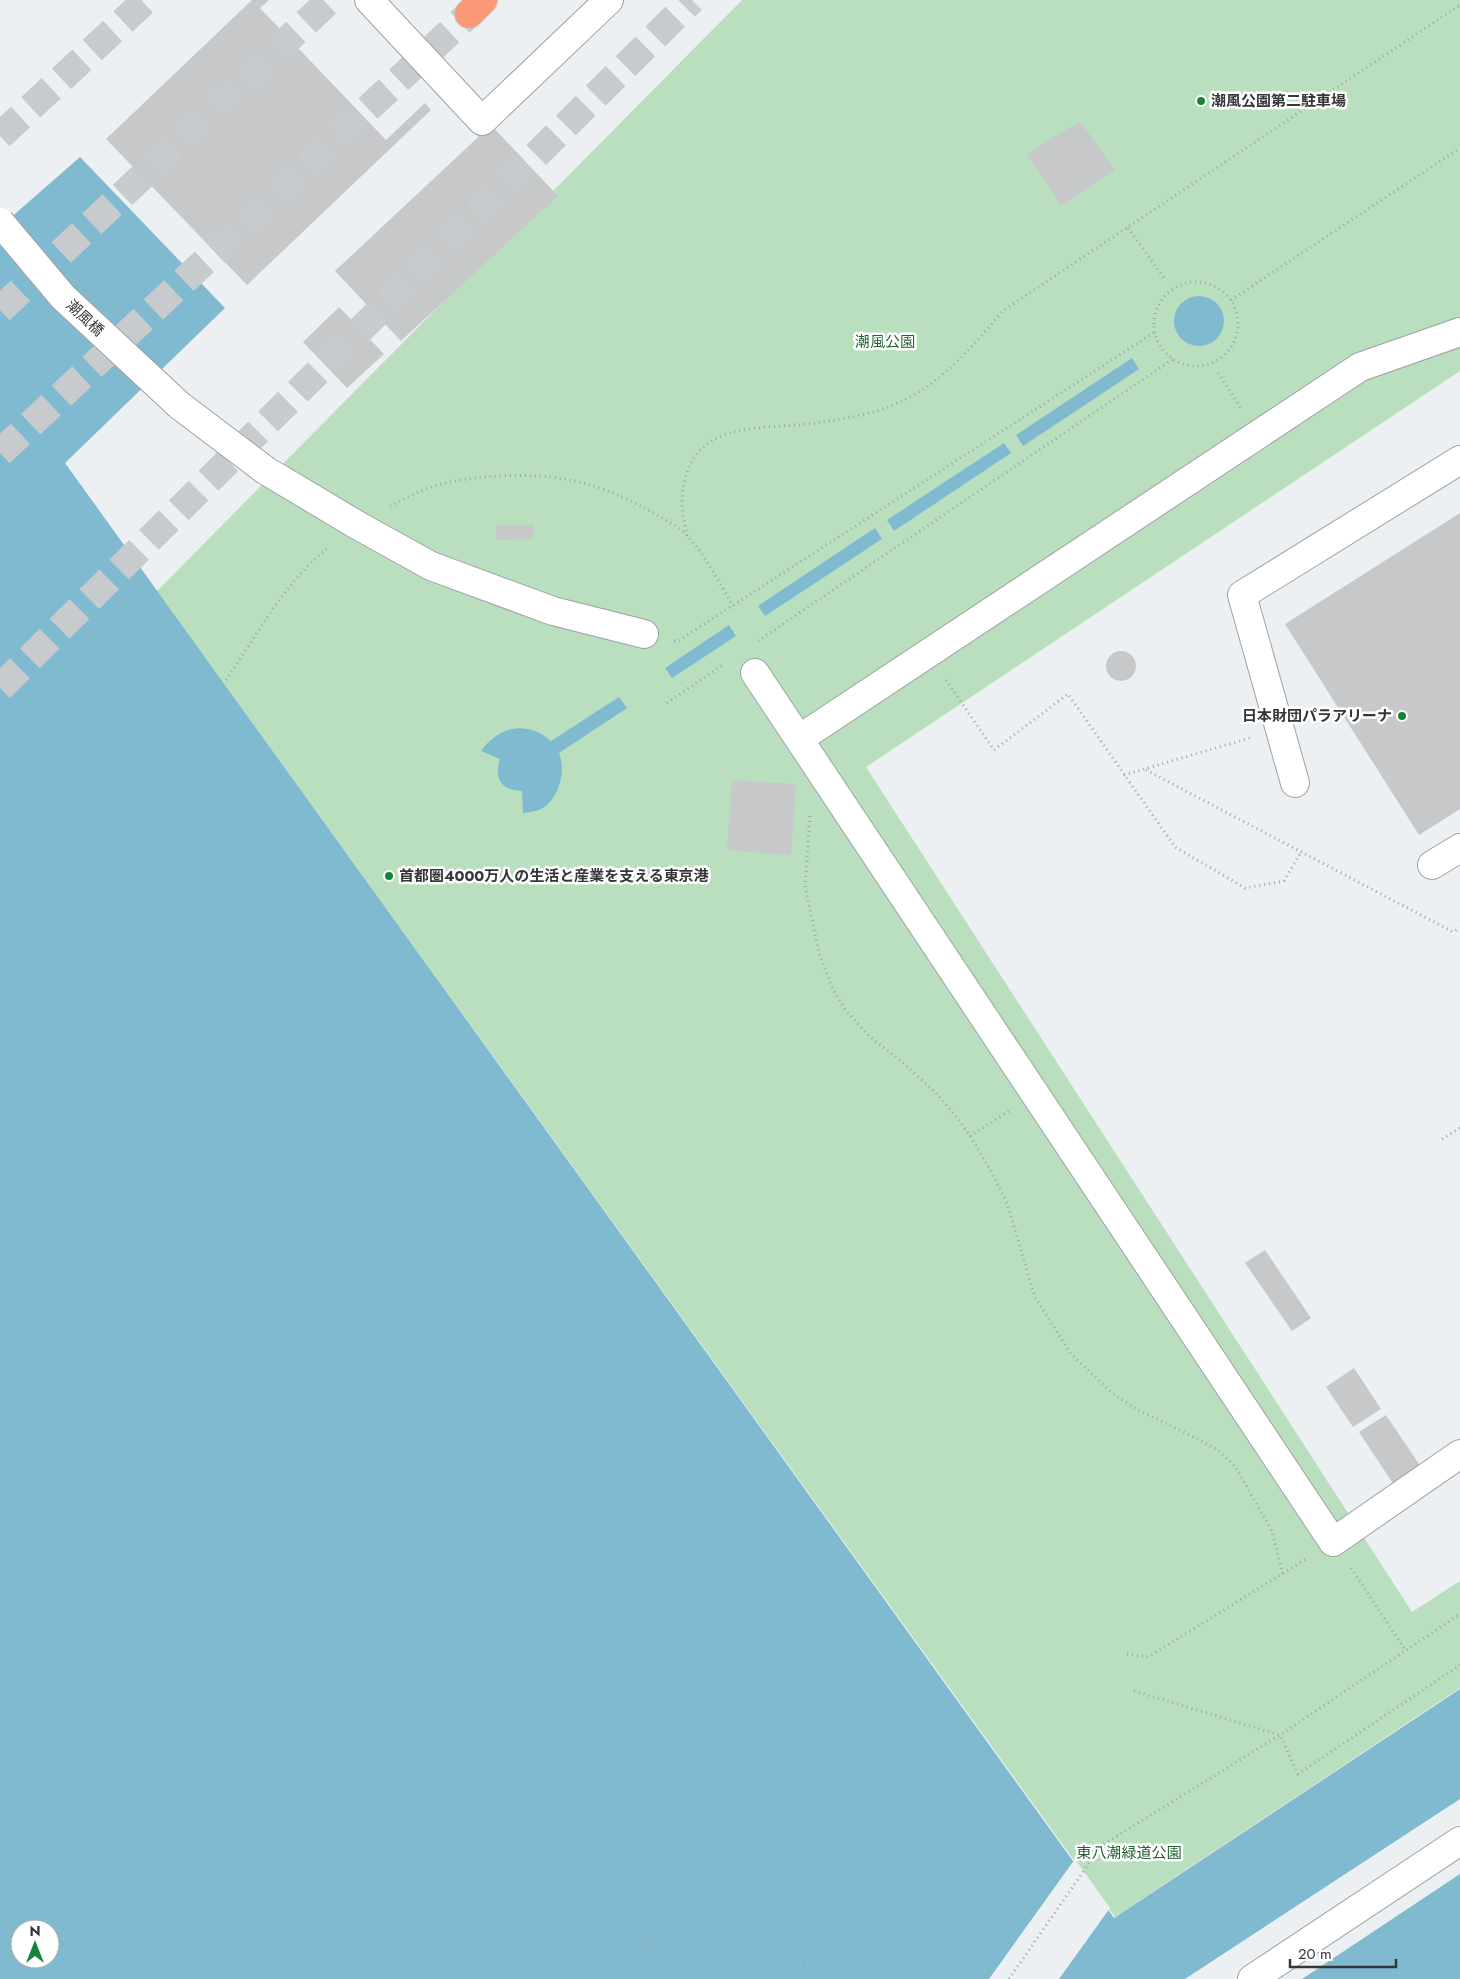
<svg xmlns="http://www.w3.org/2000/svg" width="1460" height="1979" viewBox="0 0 1460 1979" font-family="Jost,'Noto Sans JP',sans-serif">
  <rect width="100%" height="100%" fill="#edf0f2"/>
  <path fill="#b9dfbf" d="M742 0H1460V371L866 767 1412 1612 1460 1581V1688L1115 1917 157 591Z"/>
  <path fill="#80bad0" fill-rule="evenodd" d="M80 157 225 308 65 463 1114 1918 1460 1689V1979H0V227ZM20 1929H50V1959H20Z
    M1174 321a25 25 0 1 1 50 0a25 25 0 1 1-50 0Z
    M1132 358 1139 369 1023 446 1016 435Z
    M1004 443 1011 453 894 531 887 520Z
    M875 528 882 539 765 616 758 606Z
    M729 625 736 636 672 678 665 668Z
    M619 697 627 708 559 753C566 770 560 797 543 808 537 811 530 812 523 813L522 791C500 790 494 778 500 759L481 751C499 726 527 720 551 741Z"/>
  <path fill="#edf0f2" d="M1460 1799V1874L1302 1979H1185Z
    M1075 1859 1110 1908 1059 1979H989Z"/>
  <path fill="#c6c8ca" d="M252 0H269L260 8 386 140 425 103 431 110 247 285 106 139Z
    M1080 121 1115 170 1061 206 1027 154Z
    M491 125 558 196 401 341 335 271Z
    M339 307 384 354 347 388 303 342Z
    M1460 513V809L1419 835 1285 624Z
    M496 525H534V539L496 540Z
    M1106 666a15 15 0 1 1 30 0a15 15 0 1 1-30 0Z
    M732 780 796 784 791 855 727 850Z
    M1265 1250 1311 1318 1292 1331 1245 1263Z
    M1354 1368 1381 1409 1353 1427 1326 1387Z
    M1386 1415 1421 1467 1394 1485 1359 1432Z"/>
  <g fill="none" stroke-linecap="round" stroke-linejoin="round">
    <path stroke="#c8cbcd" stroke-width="28" stroke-dasharray="28 14" stroke-linecap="butt" d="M0 136 146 0
      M0 310 330 0
      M0 453 469 14
      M0 688 692 0"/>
    <g stroke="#9fa1a3" stroke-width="30">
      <path id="minor" d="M369 0 482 121 609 0
        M179 405 265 470 357 525 431 566 553 611 644 634
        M755 673 1333 1542 1460 1454
        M799 739 1360 367 1460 332
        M1295 783 1242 595 1460 460
        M1432 865 1460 848
        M1252 1979 1460 1841"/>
    </g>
    <g stroke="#cacbcb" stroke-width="30">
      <path id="highway" d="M469 14 483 0"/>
    </g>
    <path stroke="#a2a4a6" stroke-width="3" stroke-dasharray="1 4" stroke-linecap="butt" d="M1128 228 1164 278
      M1154 324a42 42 0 1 1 84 0a42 42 0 1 1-84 0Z
      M1231 300 1460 148
      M1218 373 1241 408
      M390 506C408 497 426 487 446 483 480 475 529 473 564 479 595 484 625 497 652 512 664 519 678 526 687 536 705 554 720 584 733 606
      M687 536C685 524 681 510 682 498 688 417 758 431 816 423 841 419 870 415 893 405 941 386 971 347 1004 310L1460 5
      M674 641H678L1155 332
      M758 641 1173 359
      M226 680C257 635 286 580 329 547
      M946 680 994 750 1068 694 1175 847 1245 888 1284 881 1301 852
      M667 703 724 664
      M1146 770 1453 932 1460 928
      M1124 775 1250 738
      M810 816 805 886 819 953 831 985 844 1008 869 1036 902 1062 934 1091 954 1114 970 1136 991 1171 1007 1203 1035 1297 1071 1354 1112 1393 1136 1409 1200 1440 1219 1451 1235 1466 1272 1531 1283 1575
      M970 1136 1009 1111
      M1442 1139 1460 1128
      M1351 1568 1406 1651
      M1127 1654 1148 1657 1306 1559
      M1134 1691 1280 1735 1298 1774 1460 1665
      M609 1889 670 1976 802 1951 807 1979
      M1009 1979 1101 1846 1280 1735 1460 1614"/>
    <use href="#minor" stroke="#fff" stroke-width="28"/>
    <use href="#highway" stroke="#fb9878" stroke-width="28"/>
    <g stroke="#9fa1a3" stroke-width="30" stroke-linecap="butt">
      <path id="minor-bridge" d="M0 222 63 297 179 405"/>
    </g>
    <use href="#minor-bridge" stroke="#fff" stroke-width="28"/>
  </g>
  <g fill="#16833a" stroke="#fff" stroke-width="2">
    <circle cx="1201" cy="101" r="5"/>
    <circle cx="1402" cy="716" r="5"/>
    <circle cx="389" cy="876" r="5"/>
  </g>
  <g text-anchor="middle" stroke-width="5" stroke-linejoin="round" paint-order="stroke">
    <g font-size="15" font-weight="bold" fill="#353637" stroke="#fff" text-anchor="start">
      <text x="1211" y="106">潮風公園第二駐車場</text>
      <text x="1392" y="721" text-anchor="end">日本財団パラアリーナ</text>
      <text x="399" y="881">首都圏4000万人の生活と産業を支える東京港</text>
    </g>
    <g font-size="15" fill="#353637" stroke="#fff">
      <text transform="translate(85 318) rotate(43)" y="5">潮風橋</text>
    </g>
    <g font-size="15" fill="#246234" stroke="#fff">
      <text x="885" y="347">潮風公園</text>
      <text x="1129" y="1858">東八潮緑道公園</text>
    </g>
  </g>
  <g transform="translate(35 1944)"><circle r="24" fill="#ffffff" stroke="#aeafaf"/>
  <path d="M0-4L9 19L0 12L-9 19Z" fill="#16833a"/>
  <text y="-8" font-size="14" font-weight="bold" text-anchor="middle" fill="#353637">N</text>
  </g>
  <path d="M1290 1959v8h106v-8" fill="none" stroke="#353637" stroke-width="2.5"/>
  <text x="1298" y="1959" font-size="15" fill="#353637" stroke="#ffffff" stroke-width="4" paint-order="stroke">20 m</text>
</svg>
